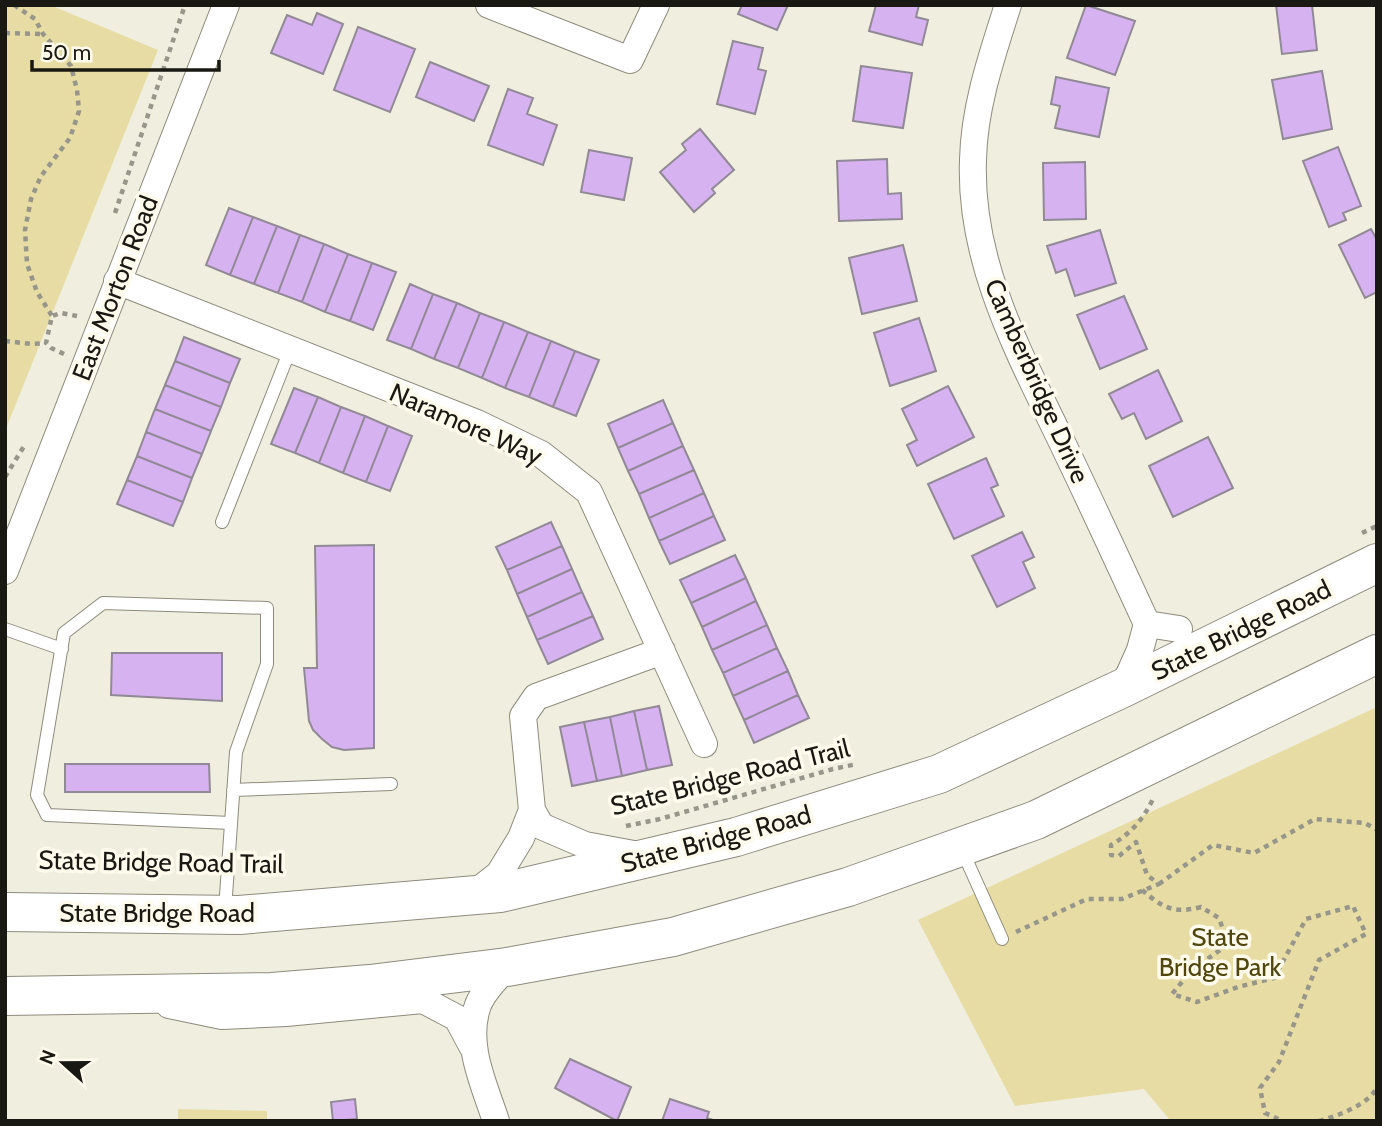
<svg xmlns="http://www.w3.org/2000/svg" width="1382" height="1126" viewBox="0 0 1382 1126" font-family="Cabin,sans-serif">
  <rect width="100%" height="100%" fill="#f0eede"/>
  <path fill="#e7dca3" d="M5 5H50L158 50 5 431Z
    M1377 707V1121H1177L1169 1119 1144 1089 1015 1106 918 920Z
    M178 1109 267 1111V1121H178Z"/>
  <path fill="#d7b2f0" stroke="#918996" stroke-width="2" d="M742 5H788L777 30 738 14Z
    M876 5H919L916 17 928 20 922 45 869 31Z
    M1086 5 1135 21 1115 75 1067 58Z
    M1276 5H1312L1317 50 1282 54Z
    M317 13 343 24 323 74 271 53 287 15 312 25Z
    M358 27 415 49 390 112 334 90Z
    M733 41 763 48 758 69 766 71 755 114 717 104Z
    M430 62 489 86 474 121 416 97Z
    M861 66 912 73 903 128 853 121Z
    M1322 71 1332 129 1283 139 1272 80Z
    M1056 77 1109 88 1099 137 1055 128 1060 106 1051 104Z
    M508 89 533 98 527 114 557 125 543 165 488 145Z
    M700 129 734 170 712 189 715 193 694 212 660 172 686 150 682 144Z
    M1338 147 1361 206 1343 213 1346 220 1329 227 1303 161Z
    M589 150 632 158 624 200 581 192Z
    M887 159 888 194 901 193 902 219 839 221 837 161Z
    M1085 162 1086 219 1044 220 1043 163Z
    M229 208 253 217 230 275 206 265Z
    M253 217 277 226 254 284 230 275Z
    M277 226 300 235 278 293 254 284Z
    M1371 229 1377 240V292L1365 298 1339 245Z
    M1100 230 1116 283 1075 296 1066 269 1056 273 1047 246Z
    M300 235 324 244 302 302 278 293Z
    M324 244 348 254 325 312 302 302Z
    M903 245 917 301 862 314 849 258Z
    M348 254 372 263 350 321 325 312Z
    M372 263 396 272 373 330 350 321Z
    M410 284 433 294 411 349 387 340Z
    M433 294 457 303 434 359 411 349Z
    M1124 296 1147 349 1100 369 1077 315Z
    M457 303 480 313 458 368 434 359Z
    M480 313 504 322 482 378 458 368Z
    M919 318 936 371 890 386 874 333Z
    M504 322 528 332 505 388 482 378Z
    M528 332 551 341 529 397 505 388Z
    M184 337 240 359 230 383 175 361Z
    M551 341 575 351 553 407 529 397Z
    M575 351 599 360 576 416 553 407Z
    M175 361 230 383 221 407 165 385Z
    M1158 370 1182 421 1146 439 1134 413 1122 419 1109 394Z
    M165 385 221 407 211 431 155 409Z
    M948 386 974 437 917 466 907 445 917 440 902 409Z
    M294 388 318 397 295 453 271 444Z
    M318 397 341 407 319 463 295 453Z
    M663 400 673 423 618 448 608 424Z
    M341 407 365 416 343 473 319 463Z
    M155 409 211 431 202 454 146 432Z
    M365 416 388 426 366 482 343 473Z
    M673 423 683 446 628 471 618 448Z
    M388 426 412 436 390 491 366 482Z
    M146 432 202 454 192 478 137 456Z
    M1208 437 1233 488 1173 517 1149 466Z
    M683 446 694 470 639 494 628 471Z
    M137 456 192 478 183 502 127 480Z
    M986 458 998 485 991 488 1004 516 954 539 928 484Z
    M694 470 704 493 649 518 639 494Z
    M127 480 183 502 173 526 117 504Z
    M704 493 714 516 659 541 649 518Z
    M714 516 725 540 670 564 659 541Z
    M551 522 562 546 507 570 496 547Z
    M1022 532 1034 557 1023 562 1035 588 997 607 972 556Z
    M374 545V748L344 750 332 747 322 739 313 730 309 721 304 668H317L315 546Z
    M562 546 572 569 517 594 507 570Z
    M735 555 746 578 691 603 680 580Z
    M572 569 582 592 527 617 517 594Z
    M746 578 756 601 702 627 691 603Z
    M582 592 593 616 537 640 527 617Z
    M756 601 767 625 712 650 702 627Z
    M593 616 603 639 548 664 537 640Z
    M767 625 777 648 723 673 712 650Z
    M777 648 788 671 733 696 723 673Z
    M112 653H222V701L111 695Z
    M788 671 798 695 744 720 733 696Z
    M798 695 809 718 754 743 744 720Z
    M659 706 672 765 647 770 634 711Z
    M634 711 647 770 622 776 610 717Z
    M610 717 622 776 597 781 584 722Z
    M584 722 597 781 572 786 560 727Z
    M65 764H209L210 792H65Z
    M570 1059 631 1087 617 1121 555 1088Z
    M355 1099 357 1119 333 1121 331 1102Z
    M670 1099 709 1112 707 1118 716 1121H662Z"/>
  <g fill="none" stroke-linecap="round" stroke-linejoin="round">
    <g stroke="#8e8b7d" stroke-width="14">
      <path id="service" d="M222 522 290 350
        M5 629 62 649
        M233 790 391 784
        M962 850 1002 939
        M225 910 236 752 267 664V608L103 603 64 633 37 795 47 815 231 823"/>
    </g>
    <g stroke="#8e8b7d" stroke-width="28">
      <path id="minor" d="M489 5 630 60 656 5
        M1008 5C992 55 974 107 973 160 969 260 1017 349 1059 436 1089 498 1118 561 1147 624L1140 650 1123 688
        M117 281 477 423 541 454 589 492 704 744
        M5 571 226 5
        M1147 624 1179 629
        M639 855 585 845 541 826 532 810 523 716 536 697 662 651
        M472 895 499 874 521 838 532 810
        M169 1005 222 1016 286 1013 423 1000 457 1018 472 1046
        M496 1121C484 1084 464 1044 478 1005 484 990 497 978 507 967"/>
    </g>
    <g stroke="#8e8b7d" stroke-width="40">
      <path id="trunk" d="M5 912 239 915 500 893 736 837 939 774 1123 688 1377 563
        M5 996 272 992 370 984 507 967 673 937 848 887 1036 820 1377 654"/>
    </g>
    <path stroke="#97968a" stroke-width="4.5" stroke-dasharray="5 5" stroke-linecap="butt" d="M14 5 35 19 43 34 71 66 77 90 79 111 70 138 41 176 31 199 25 230 27 264 37 292 52 316
      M5 33 43 34
      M115 213 185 5
      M5 341 32 344 46 343
      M64 354 51 348 46 343 52 316 61 313 77 316
      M5 477 26 443
      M1362 533 1377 526
      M626 826 660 819 833 769 857 764
      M1159 884 1213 845 1254 853 1315 819 1365 823 1377 830
      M1142 890C1163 908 1174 914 1201 907L1219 918 1225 935 1220 950 1192 970 1172 994 1197 1002 1238 987 1274 978 1306 919 1353 906 1366 934 1319 960 1279 1062 1260 1088 1265 1113 1283 1121
      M1016 932 1087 899H1122L1159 884 1147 875 1136 842 1119 856 1111 855V845C1132 833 1144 818 1154 797
      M1319 1121C1337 1116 1369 1105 1377 1087"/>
    <use href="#service" stroke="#fff" stroke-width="12"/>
    <use href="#minor" stroke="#fff" stroke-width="26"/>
    <use href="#trunk" stroke="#fff" stroke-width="38"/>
  </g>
  <g text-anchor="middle" stroke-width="7" stroke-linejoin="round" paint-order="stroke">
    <g font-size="26" fill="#191813" stroke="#fefbec">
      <text transform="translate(115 288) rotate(-69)" y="9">East Morton Road</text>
      <text transform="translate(1037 381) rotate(66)" y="9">Camberbridge Drive</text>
      <text transform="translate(466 424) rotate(24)" y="9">Naramore Way</text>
      <text transform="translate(1241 630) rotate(-26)" y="9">State Bridge Road</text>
      <text transform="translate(730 777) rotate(-14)" y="9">State Bridge Road Trail</text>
      <text transform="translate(716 839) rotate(-15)" y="9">State Bridge Road</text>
      <text transform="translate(161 862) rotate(1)" y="9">State Bridge Road Trail</text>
      <text x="157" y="922">State Bridge Road</text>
    </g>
    <g font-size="26" fill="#51470e" stroke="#fefbec">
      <text x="1220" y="946">State<tspan x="1220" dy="30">Bridge Park</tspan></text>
    </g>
  </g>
  <rect width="1382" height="1126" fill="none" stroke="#191813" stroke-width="14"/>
  <g transform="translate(63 1063) rotate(291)" stroke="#fefbec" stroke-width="5" paint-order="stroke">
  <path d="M0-5L12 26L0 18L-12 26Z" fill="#191813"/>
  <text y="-10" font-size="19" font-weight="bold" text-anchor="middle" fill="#191813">N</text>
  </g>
  <path d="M32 60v10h187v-10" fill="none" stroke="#191813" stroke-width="3.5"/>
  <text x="42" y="60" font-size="21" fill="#191813" stroke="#fefbec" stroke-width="5" paint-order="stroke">50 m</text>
</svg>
